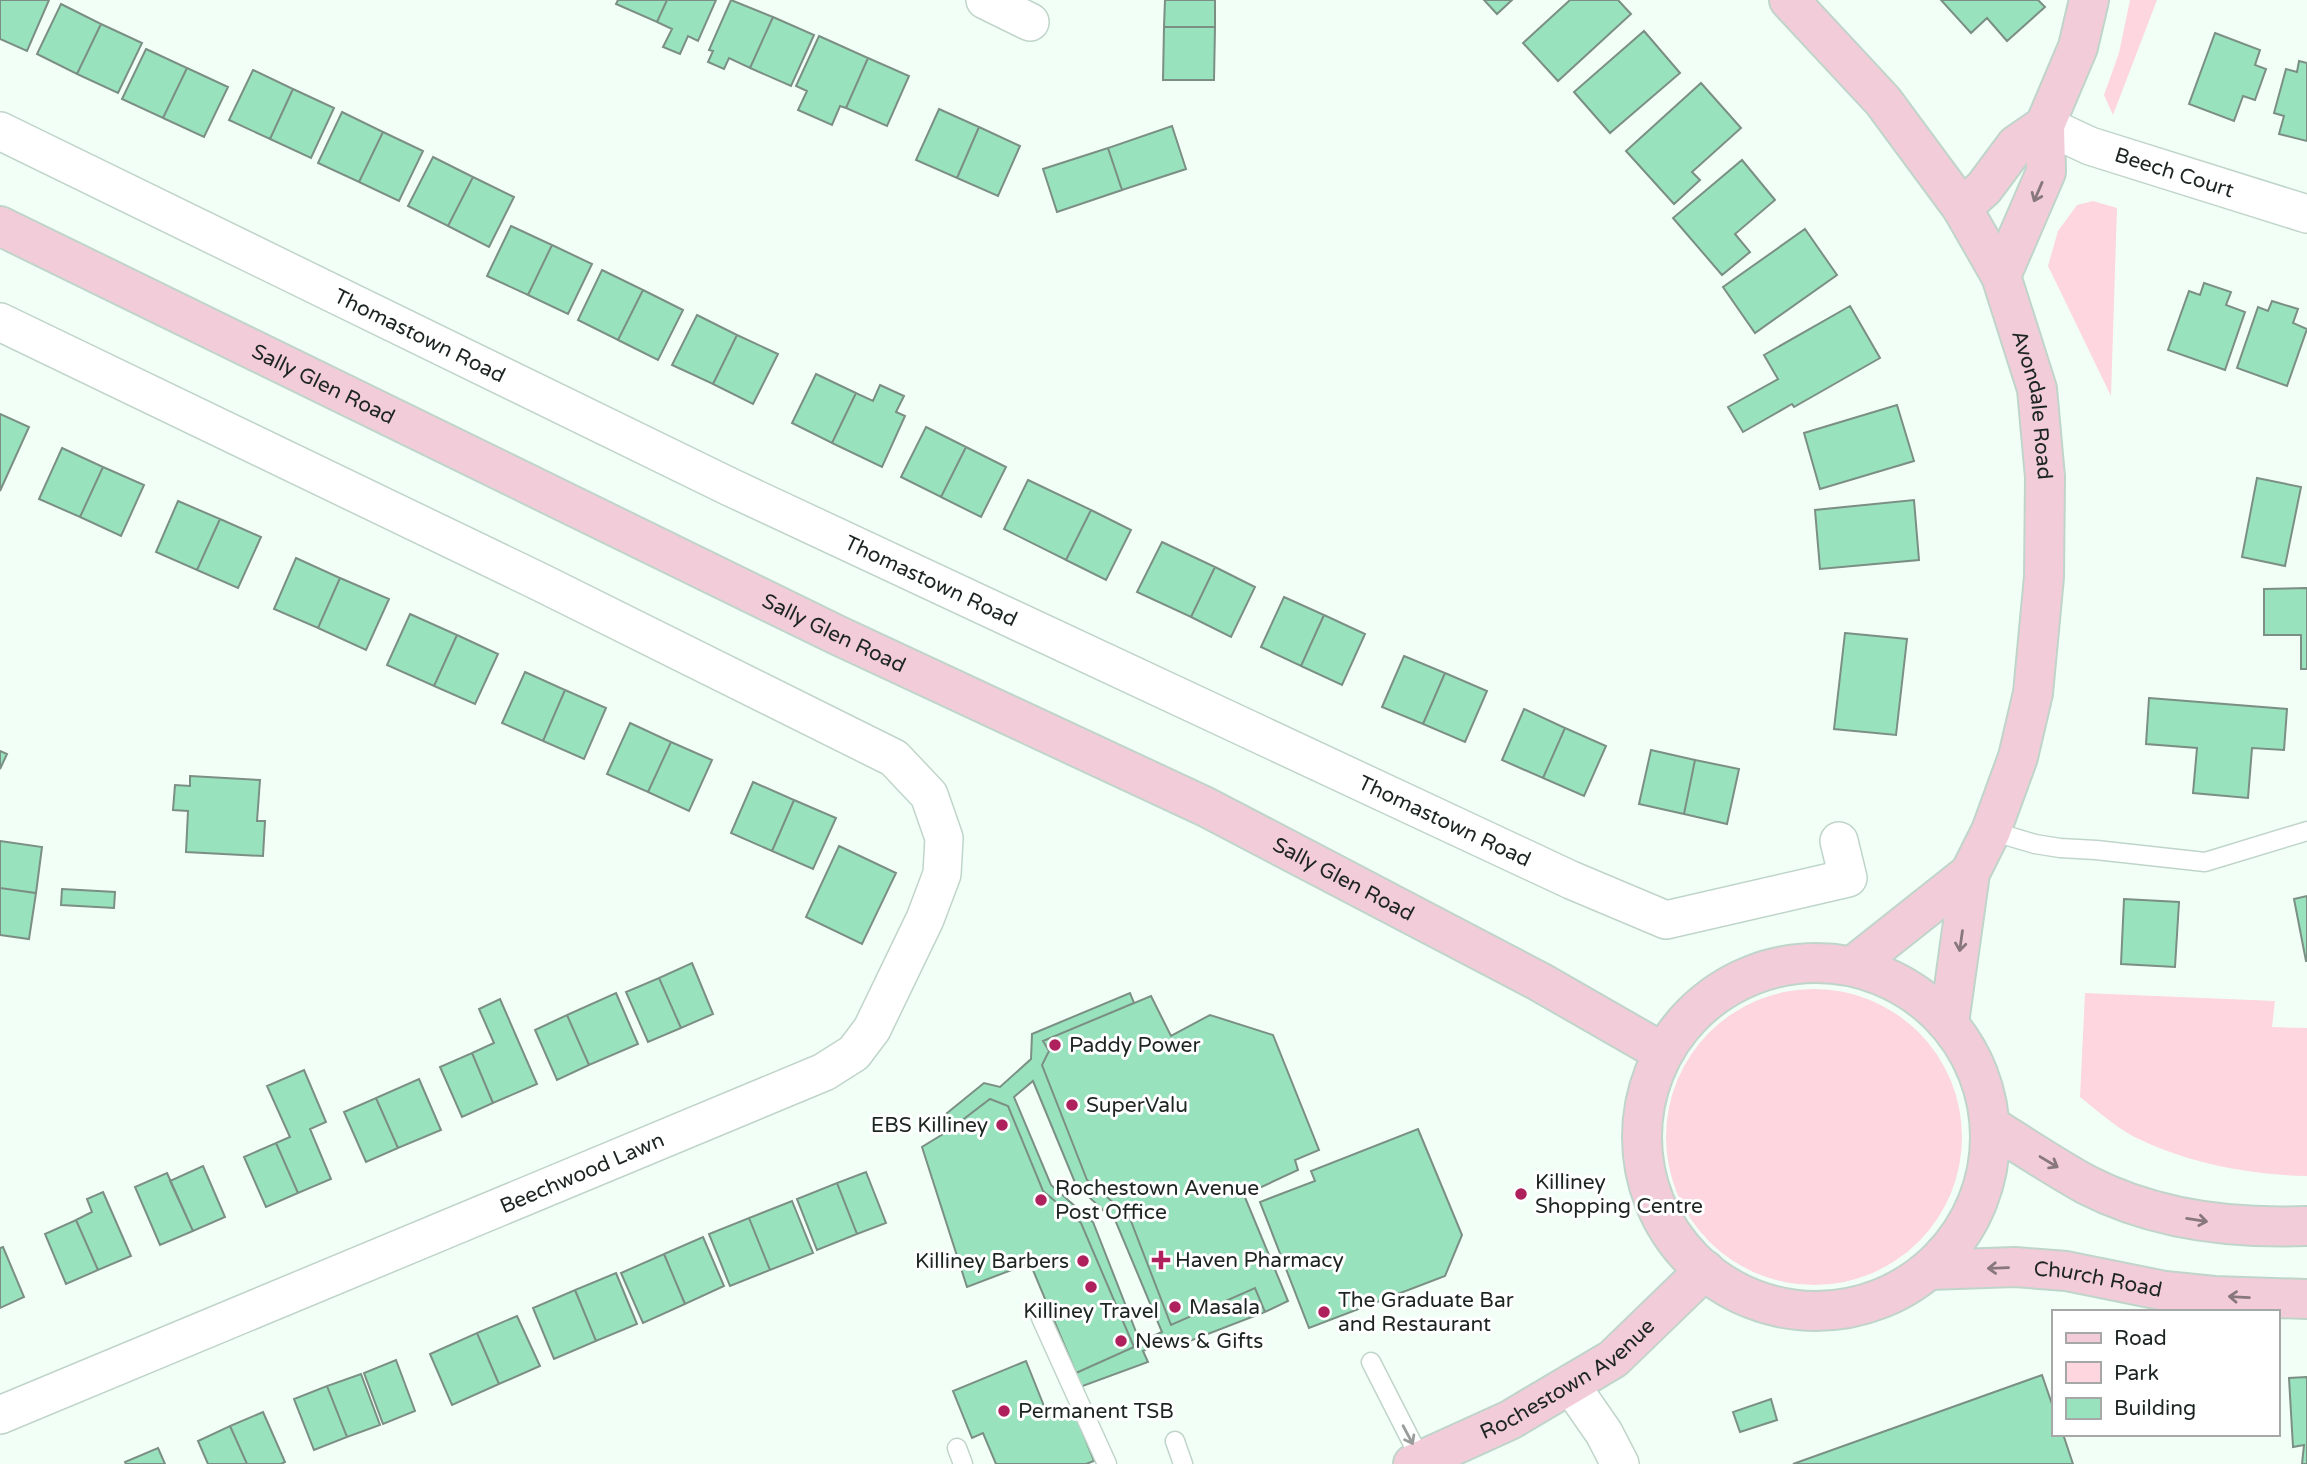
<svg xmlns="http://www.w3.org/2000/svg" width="2307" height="1464" viewBox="0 0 2307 1464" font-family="'Varela Round',sans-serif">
  <rect width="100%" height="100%" fill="#f1fff7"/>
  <path fill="#fdd6e0" d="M2130 0H2157L2113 115 2104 95 2119 53Z
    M2093 201 2117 208 2111 396 2048 266 2058 231 2077 205Z
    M1666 1137a148 148 0 1 1 296 0a148 148 0 1 1-296 0Z
    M2085 993 2275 1001 2272 1027 2307 1028V1176C2252 1175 2193 1164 2143 1141 2120 1131 2100 1113 2080 1097Z"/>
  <path fill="#98e3bd" stroke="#7b8f84" stroke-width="2" fill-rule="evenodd" d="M49 0 27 51 0 39V0Z
    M618 0H667L657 22 616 4Z
    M667 0H716L698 41 688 36 680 54 663 47 672 29 657 22Z
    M731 0 773 17 750 68 729 58 724 69 708 62 713 51 709 50Z
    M1165 0H1215V27H1164Z
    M1484 0H1512L1497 14Z
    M1570 0H1618L1631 14 1558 81 1523 43Z
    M1941 0H2038L2045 7 2007 41 1987 18 1971 33Z
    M61 4 101 24 77 74 37 54Z
    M773 17 814 35 791 86 750 68Z
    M101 24 142 43 118 93 77 74Z
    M1164 27H1215L1214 80H1163Z
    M1644 31 1680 73 1610 133 1574 92Z
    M2215 33 2260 50 2255 65 2266 69 2255 100 2243 96 2234 121 2189 104Z
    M819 36 868 58 846 108 840 106 832 125 798 110 807 91 796 86Z
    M146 49 187 68 163 118 122 99Z
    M868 58 909 76 887 126 846 108Z
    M2299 61 2307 63V141L2279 134 2284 116 2274 113 2286 69 2297 72Z
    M187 68 228 87 204 137 163 118Z
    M253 70 293 89 270 139 229 120Z
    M1701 83 1741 128 1692 172 1700 180 1674 204 1626 151Z
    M293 89 334 108 311 158 270 139Z
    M939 109 979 127 957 178 916 160Z
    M342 112 383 132 359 182 318 163Z
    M1172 126 1186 169 1122 190 1108 148Z
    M979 127 1020 146 998 196 957 178Z
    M383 132 423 151 399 201 359 182Z
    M1108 148 1122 190 1057 212 1043 169Z
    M433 157 473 177 448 226 408 206Z
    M1742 160 1775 200 1735 234 1750 252 1722 275 1673 218Z
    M473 177 514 197 489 247 448 226Z
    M511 226 552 245 528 295 487 276Z
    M1805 229 1837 275 1755 333 1723 287Z
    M552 245 592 264 568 314 528 295Z
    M602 270 643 290 618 340 578 320Z
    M2204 283 2231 292 2226 305 2245 312 2225 370 2168 350 2189 291 2200 295Z
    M643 290 683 310 658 360 618 340Z
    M2272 301 2298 309 2293 323 2307 329 2287 386 2237 368 2258 307 2268 311Z
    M1850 306 1880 358 1794 407 1792 404 1743 432 1728 407 1778 379 1764 355Z
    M697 315 737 335 713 384 672 365Z
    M737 335 778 354 753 404 713 384Z
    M816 374 856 393 832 443 792 423Z
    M880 385 904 396 896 412 905 416 882 467 832 443 856 393 873 401Z
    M1897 405 1914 461 1820 489 1804 433Z
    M0 414 29 427 0 491Z
    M926 427 966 447 941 497 901 477Z
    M966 447 1006 467 981 517 941 497Z
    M62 448 103 467 80 517 39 499Z
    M103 467 144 485 121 536 80 517Z
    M2257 478 2301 487 2285 566 2242 557Z
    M1028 480 1091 510 1066 560 1004 529Z
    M1914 500 1919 560 1820 569 1815 510Z
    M178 501 220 519 197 570 156 552Z
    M1091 510 1131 530 1106 580 1066 560Z
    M220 519 261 537 238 588 197 570Z
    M1162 542 1215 567 1191 617 1137 592Z
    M296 558 340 578 318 628 274 609Z
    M1215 567 1255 587 1231 637 1191 617Z
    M340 578 389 599 366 650 318 628Z
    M2307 588V669H2301V635H2264V589Z
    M1284 597 1324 615 1301 666 1261 647Z
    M410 614 457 635 434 686 387 665Z
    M1324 615 1365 634 1342 685 1301 666Z
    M1845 633 1907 639 1896 735 1834 729Z
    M457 635 498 654 475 704 434 686Z
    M1404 656 1445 673 1423 724 1382 707Z
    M525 672 565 690 543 741 502 723Z
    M1445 673 1487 691 1465 742 1423 724Z
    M565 690 606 708 584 759 543 741Z
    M2149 698 2287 709 2284 750 2252 748 2248 798 2193 793 2197 748 2146 744Z
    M1524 709 1565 728 1543 778 1502 760Z
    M630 723 671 742 648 792 607 774Z
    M1565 728 1606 746 1584 796 1543 778Z
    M671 742 712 760 689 811 648 792Z
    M1651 750 1695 760 1684 814 1639 804Z
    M0 751 7 754 0 769Z
    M1695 760 1739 769 1727 824 1684 814Z
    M190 776 260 780 257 821H265L263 856 186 852 188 811 173 810 175 785 190 786Z
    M753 782 794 800 772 851 731 833Z
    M794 800 836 818 813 869 772 851Z
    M0 841 42 847 36 893 0 888Z
    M839 846 896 873 862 944 806 917Z
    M0 888 36 893 29 939 0 935Z
    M62 889 115 892 114 908 61 905Z
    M2307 896V961H2306L2294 899Z
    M2124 899 2179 902 2175 967 2121 964Z
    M692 963 713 1014 681 1028 659 978Z
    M659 978 681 1028 648 1042 626 992Z
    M616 993 638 1044 589 1065 567 1015Z
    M1130 993 1134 1003 1043 1041 1049 1051 1042 1065 1087 1180 1129 1216 1171 1325 1255 1288 1265 1312 1169 1349 1166 1341 1143 1351 1148 1362 1080 1387 1076 1373 1134 1347 1081 1223 1043 1191 1008 1106 990 1099 948 1131 941 1118 984 1083 1000 1087 1031 1059 1032 1034ZM1033 1081 1076 1185 1116 1222 1162 1332 1140 1342 1093 1222 1051 1185 1014 1097Z
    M1151 996 1171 1036 1210 1015 1273 1035 1319 1150 1295 1160 1298 1170 1244 1195 1288 1301 1265 1312 1255 1288 1171 1325 1129 1216 1087 1180 1042 1065 1049 1051 1043 1041Z
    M500 999 537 1084 493 1103 472 1053 494 1043 479 1009Z
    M567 1015 589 1065 557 1080 535 1030Z
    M472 1053 493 1103 462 1117 440 1067Z
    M304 1070 326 1122 310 1129 331 1179 298 1193 276 1143 290 1137 267 1086Z
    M419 1079 441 1130 398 1148 376 1098Z
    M376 1098 398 1148 366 1162 344 1112Z
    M990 1099 1008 1106 1043 1191 1081 1223 1134 1347 1076 1373 1030 1263 967 1287 922 1147 948 1131Z
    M1418 1129 1462 1235 1445 1276 1309 1328 1260 1202 1315 1181 1311 1171Z
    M276 1143 298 1193 266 1207 244 1157Z
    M203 1166 225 1217 193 1231 170 1181Z
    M866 1172 886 1223 857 1234 837 1183Z
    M167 1173 193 1231 160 1245 135 1187Z
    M837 1183 857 1234 817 1250 797 1199Z
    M103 1192 131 1256 98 1270 76 1220 92 1212 87 1199Z
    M792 1201 813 1253 770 1270 749 1218Z
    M749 1218 770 1270 730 1286 709 1234Z
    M76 1220 98 1270 66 1284 45 1234Z
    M703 1237 724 1286 685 1304 664 1254Z
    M3 1247 24 1297 0 1308V1248Z
    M664 1254 685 1304 643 1323 621 1273Z
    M616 1273 637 1324 596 1341 575 1290Z
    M575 1290 596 1341 554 1359 533 1308Z
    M517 1316 540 1366 499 1384 477 1333Z
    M477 1333 499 1384 452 1405 430 1354Z
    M396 1360 415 1411 383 1424 364 1373Z
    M1026 1361 1048 1416 1072 1406 1094 1461 1086 1464H996L983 1433 972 1438 953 1391Z
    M361 1374 380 1425 347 1437 327 1386Z
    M2042 1375 2053 1407V1434H2063L2073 1464H1793Z
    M2307 1377V1464H2302L2304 1445 2293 1447 2289 1378Z
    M327 1386 347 1437 314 1450 294 1399Z
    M1771 1399 1777 1420 1740 1432 1733 1412Z
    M263 1412 285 1462 281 1464H247L230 1426Z
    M230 1426 247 1464H208L198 1441Z
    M158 1448 165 1464H126L125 1462Z"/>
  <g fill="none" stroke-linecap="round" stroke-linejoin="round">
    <g stroke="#c0d5ca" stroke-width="21">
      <path id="lane" d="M1991 831 2035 844 2060 848 2096 850 2205 862 2307 831
        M1041 1318 1107 1464
        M1371 1362 1421 1460
        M1175 1441 1183 1464
        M957 1448 963 1464"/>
    </g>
    <g stroke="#c0d5ca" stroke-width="40">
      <g id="street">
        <path d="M985 0 1030 22"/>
        <path id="s1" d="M2045 125 2090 146 2307 214"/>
        <path id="s2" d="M0 131 730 487 1571 880 1666 920 1848 878 1839 841"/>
        <path d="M0 322 540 582 894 758 929 795 944 838 942 874 925 919 872 1029 854 1053 824 1072 0 1415"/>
        <path d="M1570 1384 1604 1433 1620 1464"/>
      </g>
    </g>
    <g stroke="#c0d5ca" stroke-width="42">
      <g id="secondary">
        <path id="s3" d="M1789 0 1883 101 1962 208 2001 276 2037 389 2045 477 2044 577 2033 693 2018 757 1991 831 1970 873 1949 1023"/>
        <path d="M1962 208 1984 188 2016 145 2045 125"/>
        <path id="s4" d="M0 226 837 635 1206 807 1540 982 1662 1052"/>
        <path d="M2001 276 2046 172 2045 125 2078 47 2089 0"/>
        <circle cx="1816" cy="1137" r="174"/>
        <path d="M1854 965 1970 873"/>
        <path d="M1991 1126C2023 1146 2054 1167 2087 1185 2155 1220 2232 1229 2307 1226"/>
        <path id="s5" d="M1929 1270 2015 1267 2066 1271 2165 1291 2214 1296 2307 1299"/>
        <path id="s6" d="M1413 1464 1510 1420 1613 1359 1705 1270"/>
      </g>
    </g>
    <use href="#lane" stroke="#fff" stroke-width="18"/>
    <use href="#street" stroke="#fff" stroke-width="37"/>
    <use href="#secondary" stroke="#f3ccda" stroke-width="38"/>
  </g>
  <defs><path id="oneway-shaft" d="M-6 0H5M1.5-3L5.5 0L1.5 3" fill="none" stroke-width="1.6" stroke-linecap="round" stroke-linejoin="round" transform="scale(1.75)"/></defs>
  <g stroke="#88787e">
    <use href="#oneway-shaft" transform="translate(2038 192) rotate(113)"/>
    <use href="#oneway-shaft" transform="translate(1961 941) rotate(98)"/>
    <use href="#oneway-shaft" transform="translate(2049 1162) rotate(31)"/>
    <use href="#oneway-shaft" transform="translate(2197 1220) rotate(9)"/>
    <use href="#oneway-shaft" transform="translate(1998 1268) rotate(178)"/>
    <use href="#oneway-shaft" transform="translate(2239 1297) rotate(-177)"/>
  </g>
  <use stroke="#999d9b" href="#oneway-shaft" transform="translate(1408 1435) rotate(62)"/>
  <g fill="#ae215d" stroke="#fff" stroke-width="2.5">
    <circle cx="1055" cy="1045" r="7"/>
    <circle cx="1072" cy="1105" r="7"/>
    <circle cx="1002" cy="1125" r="7"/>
    <circle cx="1521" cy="1194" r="7"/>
    <circle cx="1041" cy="1200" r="7"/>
    <path d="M1157.5 1249.5h7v7h7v7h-7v7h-7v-7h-7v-7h7z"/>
    <circle cx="1083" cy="1261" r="7"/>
    <circle cx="1091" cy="1287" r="7"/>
    <circle cx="1175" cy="1307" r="7"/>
    <circle cx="1324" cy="1312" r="7"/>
    <circle cx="1121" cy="1341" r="7"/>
    <circle cx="1004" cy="1411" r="7"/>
  </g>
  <g text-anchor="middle" stroke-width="6" stroke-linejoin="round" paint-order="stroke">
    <g font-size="21" fill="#1d2521" stroke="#fff">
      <text dy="7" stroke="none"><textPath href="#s1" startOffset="138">Beech Court</textPath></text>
      <text dy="7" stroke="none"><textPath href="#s2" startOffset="467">Thomastown Road</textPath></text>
      <text dy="7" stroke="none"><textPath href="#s4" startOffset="360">Sally Glen Road</textPath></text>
      <text dy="7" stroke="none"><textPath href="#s3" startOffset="483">Avondale Road</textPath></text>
      <text dy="7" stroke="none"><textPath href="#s2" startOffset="1034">Thomastown Road</textPath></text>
      <text dy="7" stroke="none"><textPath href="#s4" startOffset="928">Sally Glen Road</textPath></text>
      <text dy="7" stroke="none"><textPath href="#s2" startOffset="1601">Thomastown Road</textPath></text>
      <text dy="7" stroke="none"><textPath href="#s4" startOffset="1494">Sally Glen Road</textPath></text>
      <text transform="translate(582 1173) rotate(-23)" y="7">Beechwood Lawn</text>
      <text dy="7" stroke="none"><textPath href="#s5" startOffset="170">Church Road</textPath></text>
      <text dy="7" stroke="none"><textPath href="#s6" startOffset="177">Rochestown Avenue</textPath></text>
    </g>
    <g font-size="21" fill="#1d2521" stroke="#fff" text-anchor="start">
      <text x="1069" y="1052">Paddy Power</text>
      <text x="1086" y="1112">SuperValu</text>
      <text x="988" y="1132" text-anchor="end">EBS Killiney</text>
      <text x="1535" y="1189">Killiney<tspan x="1535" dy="24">Shopping Centre</tspan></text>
      <text x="1055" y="1195">Rochestown Avenue<tspan x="1055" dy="24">Post Office</tspan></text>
      <text x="1175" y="1267">Haven Pharmacy</text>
      <text x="1069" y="1268" text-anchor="end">Killiney Barbers</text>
      <text x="1338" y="1307">The Graduate Bar<tspan x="1338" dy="24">and Restaurant</tspan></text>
      <text x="1189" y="1314">Masala</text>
      <text x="1091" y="1318" text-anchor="middle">Killiney Travel</text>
      <text x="1135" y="1348">News &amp; Gifts</text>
      <text x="1018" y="1418">Permanent TSB</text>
    </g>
  </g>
  <rect x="2052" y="1310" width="228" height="126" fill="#ffffff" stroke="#a5a8a6" stroke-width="2"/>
  <rect x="2066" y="1333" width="35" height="10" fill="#f3ccda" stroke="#a5a8a6" stroke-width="2"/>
  <text x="2114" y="1345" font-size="21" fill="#1d2521">Road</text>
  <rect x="2066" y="1362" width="35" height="21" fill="#fdd6e0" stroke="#a5a8a6" stroke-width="2"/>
  <text x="2114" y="1380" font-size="21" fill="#1d2521">Park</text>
  <rect x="2066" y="1398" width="35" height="21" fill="#98e3bd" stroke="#a5a8a6" stroke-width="2"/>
  <text x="2114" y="1415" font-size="21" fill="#1d2521">Building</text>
</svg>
